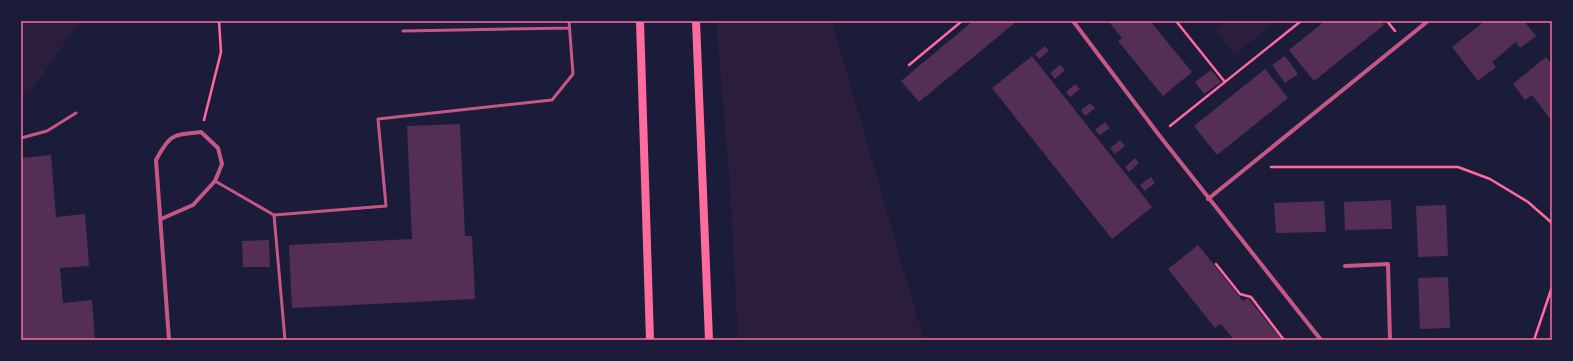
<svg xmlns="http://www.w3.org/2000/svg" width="1573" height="361" viewBox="0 0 1573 361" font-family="'IBM Plex Sans',sans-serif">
  <rect width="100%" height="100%" fill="#1b1b3a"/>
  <path fill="#2a1e3b" d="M21 21H80L32 90 21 95Z
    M716 21H832L924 340H738L730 189Z
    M1227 21H1277L1234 55 1215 30Z"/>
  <path fill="#542f53" d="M973 21H1017L919 102 901 81Z
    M1110 21H1150L1192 72 1163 96 1118 41 1122 38 1109 22Z
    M1325 21H1381L1384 25 1314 81 1289 50Z
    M1485 21H1524L1536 36 1520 48 1516 42 1492 62 1496 67 1478 81 1452 47Z
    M1045 46 1049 51 1039 59 1035 54Z
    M1032 56 1152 207 1112 239 992 88Z
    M1285 56 1298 74 1285 83 1272 65Z
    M1546 57 1552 65V121L1532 95 1525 100 1513 84Z
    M1060 65 1065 70 1055 79 1050 73Z
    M1265 69 1288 98 1217 155 1194 126Z
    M1211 70 1221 82 1204 94 1195 82Z
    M1075 84 1080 89 1070 97 1066 92Z
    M1090 103 1095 108 1085 116 1081 110Z
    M1105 122 1110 128 1100 135 1095 130Z
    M460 124 465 236H472L475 299 292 308 289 245 412 239 407 126Z
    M1120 140 1125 146 1115 154 1110 148Z
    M51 155 56 217 85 214 89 266 60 268 63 303 92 300 95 340H21V158Z
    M1135 158 1139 163 1129 172 1125 167Z
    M1151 177 1155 183 1145 191 1140 185Z
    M1391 200 1392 229 1345 230 1344 202Z
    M1324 201 1326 232 1276 233 1274 203Z
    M1446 205 1448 256 1418 257 1416 206Z
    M269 240 270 267H243L242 241Z
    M1198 245 1243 301 1248 298 1282 340H1234L1221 324 1215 328 1168 269Z
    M1448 277 1450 328 1420 329 1418 278Z"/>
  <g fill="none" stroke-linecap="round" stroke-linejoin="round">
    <path stroke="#ff6b9d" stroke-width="2.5" d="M1176 21 1225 82
      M1387 21 1395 31
      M909 65 962 21
      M204 120 221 52 219 21
      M1170 126 1301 21
      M1271 167H1458L1490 179 1528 202 1552 223
      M1216 264 1240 294 1251 297 1284 340
      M1534 340 1552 287"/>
    <path stroke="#c65784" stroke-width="3" d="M403 31 569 28
      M21 138 47 131 76 113
      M215 181 274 215 285 340
      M274 215 386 206 378 119 552 100 573 74 569 21"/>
    <path stroke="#c65784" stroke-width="4" d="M1073 21 1159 135 1321 340
      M1208 199 1428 21
      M161 219 193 205 215 181 222 164 218 148 201 132C172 135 170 134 156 160L169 340
      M1345 266 1388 264 1390 340"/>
    <path stroke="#ff6b9d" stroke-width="8" d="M640 21 650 340
      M696 21 709 340"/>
  </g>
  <rect width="1573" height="361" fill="none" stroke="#1b1b3a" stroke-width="44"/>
  <rect x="22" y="22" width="1529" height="317" fill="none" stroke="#ff6b9d" stroke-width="1.5"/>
</svg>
